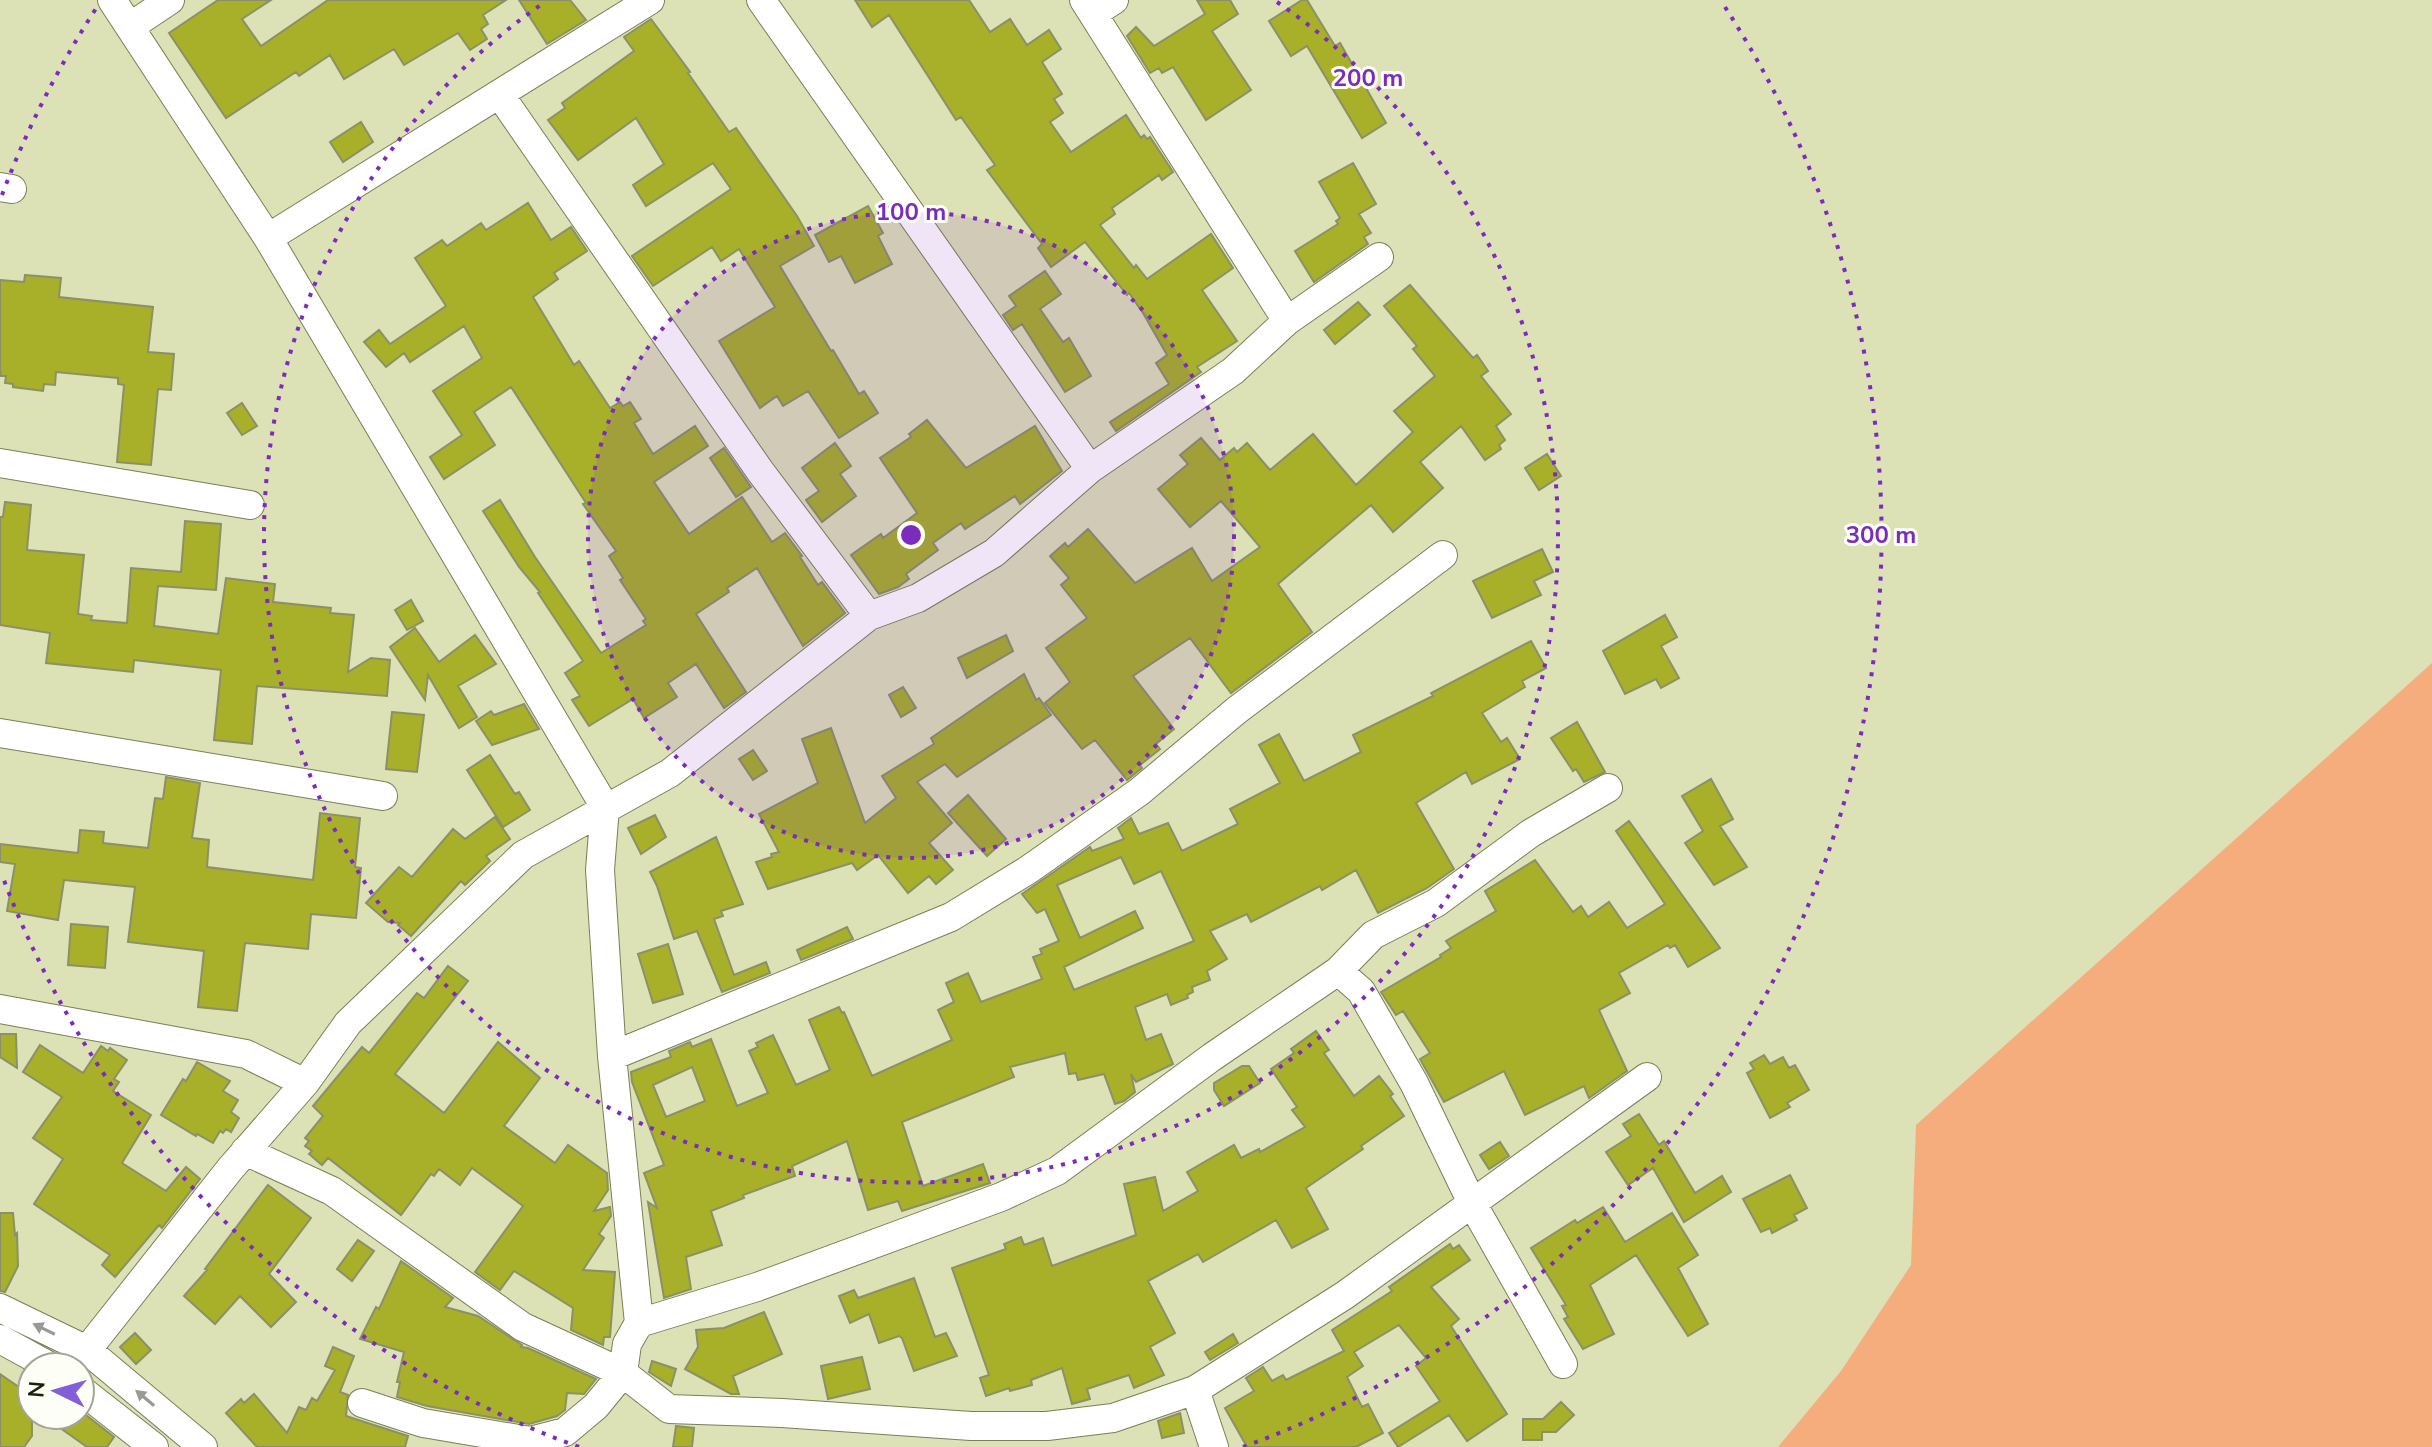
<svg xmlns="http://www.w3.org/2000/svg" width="2432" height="1447" viewBox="0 0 2432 1447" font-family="'Nunito Sans',sans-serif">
  <rect width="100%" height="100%" fill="#dce1b6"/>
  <path fill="#f6ad7e" d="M2432 663V1447H1778L1841 1371 1911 1265 1916 1125Z"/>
  <path fill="#a7b028" stroke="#8b9067" stroke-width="2" fill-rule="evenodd" d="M218 0H271L242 19 261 46 328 0H506L483 15 488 24 481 29 487 39 470 50 458 33 404 65 394 49 344 79 330 55 299 76 296 72 226 118 169 33Z
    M519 0H570L586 20 547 44Z
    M855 0H969L990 32 1010 19 1027 45 1049 30 1061 49 1042 62 1062 94 1054 99 1063 113 1050 122 1071 152 1126 115 1141 138 1144 135 1147 139 1150 137 1173 172 1162 180 1159 175 1112 208 1115 214 1100 225 1134 268 1136 265 1147 279 1211 234 1233 268 1202 290 1237 341 1197 367 1201 372 1116 431 1110 422 1169 384 1156 363 1167 355 1143 313 1129 293 1127 295 1085 242 1051 267 1038 248 1042 244 987 170 995 165 961 117 956 120 889 15 872 27Z
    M1197 0H1230L1238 14 1212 31 1251 90 1206 120 1173 67 1162 73 1159 68 1150 73 1127 36 1136 27 1154 46 1205 14Z
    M1302 0H1307L1335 46 1340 43 1386 123 1362 138 1307 46 1291 56 1269 21Z
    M651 19 690 72 688 73 729 132 736 128 797 216 814 246 780 266 831 351 833 350 859 394 864 391 878 413 839 438 808 391 783 406 777 396 760 408 719 341 775 307 739 249 721 261 712 247 653 286 632 256 731 189 713 163 646 206 633 185 664 164 636 118 578 160 548 120 565 108 562 103 634 51 624 37Z
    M361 122 373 142 343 162 330 142Z
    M1353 163 1376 204 1359 214 1371 233 1364 237 1368 244 1314 282 1295 251 1338 224 1336 221 1340 218 1319 182Z
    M528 203 551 240 571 227 587 251 554 273 558 279 533 297 574 365 579 361 610 408 620 402 623 406 630 402 641 419 634 423 653 454 695 426 708 446 654 482 689 534 742 497 772 542 785 533 802 556 800 557 818 585 822 582 845 613 803 646 757 568 727 588 729 592 696 614 746 692 724 708 696 664 668 683 677 697 644 718 633 699 589 726 572 700 580 696 565 673 583 661 538 593 540 592 519 567 483 511 500 500 535 557 601 653 646 625 643 621 646 619 620 580 623 578 609 556 616 551 583 504 586 503 511 387 474 412 495 445 444 479 430 457 462 435 433 391 482 358 464 326 410 362 404 353 386 367 364 342 379 330 390 344 446 306 415 258 442 240 447 246 481 223 486 230Z
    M868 206 883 233 878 236 892 264 855 283 841 256 829 262 815 235Z
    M1045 271 1061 294 1040 309 1063 342 1069 338 1091 376 1065 392 1022 324 1013 330 1003 315 1016 306 1009 296Z
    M25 275 61 278 59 297 153 307 148 352 174 354 171 390 158 389 151 465 117 462 124 385 118 384V378L56 372 55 385 44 384 43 391 13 387V384L5 383 6 376H1L0 370V280L24 282Z
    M1410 285 1473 358 1477 355 1488 371 1481 376 1511 414 1496 426 1505 440 1499 445 1501 449 1485 460 1461 426 1420 462 1443 488 1393 532 1371 505 1278 584 1312 632 1231 693 1190 638 1133 676 1174 729 1156 744 1160 749 1140 765 1142 768 1127 780 1095 740 1082 749 1045 703 1070 682 1046 648 1087 618 1061 585 1069 578 1050 556 1065 543 1068 547 1088 529 1135 583 1192 548 1212 581 1260 547 1221 501 1190 527 1158 489 1188 464 1180 455 1201 438 1220 460 1234 448 1237 452 1247 443 1270 470 1313 434 1356 485 1413 432 1394 411 1435 376 1413 349 1417 346 1384 306Z
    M1358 302 1370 315 1335 344 1324 330Z
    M242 403 257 426 242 435 227 413Z
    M927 420 966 468 1035 426 1062 471 1020 504 1015 496 965 529 961 523 933 543 938 550 906 574 909 579 898 587 879 594 851 555 881 534 883 538 917 513 880 458 911 437 909 434Z
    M835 443 851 466 840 474 856 496 822 522 806 500 819 491 802 468Z
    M724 448 751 487 736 497 710 458Z
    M1547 454 1561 476 1539 490 1525 468Z
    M5 502 31 505 27 550 84 555 78 614 92 616 91 620 127 623 131 568 181 572 185 521 221 524 216 590 158 586 154 626 218 634 226 578 275 584 273 602 331 608 330 613 354 615 348 672 371 658 390 660 387 696 257 686 252 744 214 740 221 670 134 660 133 672 46 663 50 633 0 625V517H3Z
    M1542 549 1553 572 1534 581 1541 595 1492 618 1473 581Z
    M411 600 423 621 407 630 395 610Z
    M1665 615 1677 637 1661 646 1679 678 1661 688 1656 679 1625 694 1603 651Z
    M415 628 439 662 475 635 496 664 458 686 477 717 459 728 428 675 425 700 390 647Z
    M1006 635 1013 651 967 678 958 658Z
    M1531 641 1546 668 1522 681 1525 687 1482 713 1501 742 1507 738 1520 759 1472 784 1466 772 1416 803 1454 869 1427 888 1378 913 1356 870 1322 890 1320 886 1251 922 1247 914 1210 931 1227 959 1207 971 1210 980 1192 987 1193 992 1187 995 1188 998 1171 1005 1167 994 1135 1007 1146 1040 1161 1034 1173 1064 1136 1082 1131 1074 1135 1092 1124 1101 1115 1104 1104 1074 1078 1080 1076 1073 1069 1074 1065 1053 1010 1067 1014 1077 902 1122 923 1186 983 1164 990 1183 902 1211 898 1201 868 1210 847 1141 792 1166 795 1176 743 1195 744 1198 711 1211 722 1245 686 1257 691 1289 664 1298 648 1202 657 1208 644 1173 664 1165 632 1082 631 1072 671 1057 669 1051 690 1042 692 1047 711 1039 737 1106 768 1093 749 1051 758 1047 756 1043 773 1035 796 1085 830 1070 809 1020 839 1007 842 1013 844 1012 872 1076 952 1040 938 1010 954 1002 946 983 968 973 981 1002 1042 979 1033 957 1042 954 1040 949 1059 941 1045 909 1037 913 1022 894 1090 847 1092 851 1124 839 1118 828 1131 818 1139 834 1168 823 1182 851 1238 824 1230 809 1280 783 1259 745 1279 734 1304 781 1361 752 1353 735 1433 696 1431 693ZM1121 857 1134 884 1161 871 1194 941 1074 990 1064 967 1143 928 1135 911 1080 938 1057 885ZM692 1067 705 1101 666 1117 653 1085Z
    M1024 674 1036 700 1039 698 1051 715 957 777 945 764 917 782 952 823 929 843 953 870 936 884 929 876 908 893 878 855 857 870 852 863 768 889 756 862 772 857 771 854 779 852 759 814 818 783 802 739 831 728 865 823 896 798 882 776 934 744 931 738Z
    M903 687 916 708 901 717 889 695Z
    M524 704 539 729 492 745 476 721 491 711 494 715Z
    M392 712 424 715 417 772 386 769Z
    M1577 722 1605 772 1584 782 1576 769 1573 771 1551 738Z
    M753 750 767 771 753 780 739 759Z
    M490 755 515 794 519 792 530 810 503 827 467 770Z
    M166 777 200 783 192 838 209 840 207 867 313 880 320 813 360 818 355 867 361 868 356 918 311 914 308 949 245 943 237 1011 198 1007 204 951 128 942 135 887 64 880 58 920 7 911 15 864 0 862V844L78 853 80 830 104 832 103 843 148 848 155 798 163 799Z
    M1711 779 1733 819 1720 826 1747 867 1714 885 1685 843 1703 831 1682 796Z
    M968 795 1006 839 987 856 948 813Z
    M655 815 666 837 641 854 628 828Z
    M495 817 510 839 486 856 490 861 465 885 461 881 411 936 398 925 400 923 388 922 366 903 399 867 412 877 453 829 465 839Z
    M1629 821 1720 948 1688 967 1675 945 1670 948 1668 945 1619 973 1630 993 1599 1010 1627 1071 1589 1098 1584 1086 1525 1115 1504 1071 1444 1102 1420 1059 1430 1053 1403 1011 1396 1015 1381 992 1441 957 1440 955 1451 948 1446 941 1496 911 1485 891 1535 860 1573 912 1581 906 1588 917 1609 902 1627 928 1665 904 1616 831Z
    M716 837 743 904 721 911 723 916 714 919 734 975 766 962 770 973 722 992 697 931 674 939 657 886 650 872Z
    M71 924 108 927 105 968 68 965Z
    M847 927 853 939 801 960 797 950Z
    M668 944 683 994 653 1003 638 954Z
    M448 966 468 981 395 1074 444 1113 498 1042 540 1078 504 1126 555 1163 568 1145 607 1173 608 1190 594 1211 610 1207 611 1216 599 1234 604 1238 583 1270 615 1272 610 1337H604L603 1345 571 1330 573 1308 514 1271 500 1290 475 1272 523 1206 472 1168 460 1185 439 1169 434 1176 431 1174 401 1215 328 1158 322 1165 309 1154 312 1151 305 1146 309 1141 305 1138 323 1116 313 1106 362 1047 369 1053 417 993 424 998Z
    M1316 1031 1329 1050 1324 1053 1354 1096 1379 1076 1393 1094 1390 1096 1404 1116 1361 1146 1363 1149 1306 1188 1328 1229 1292 1248 1276 1220 1203 1262 1198 1254 1148 1281 1175 1333 1150 1347 1164 1375 1134 1388 1129 1375 1087 1389 1090 1399 1072 1404 1062 1368 1031 1380 1032 1385 1010 1391 1009 1388 986 1396 980 1378 989 1375 952 1268 1006 1249 1004 1244 1021 1237 1024 1245 1043 1238 1052 1266 1136 1235 1124 1184 1155 1177 1163 1211 1198 1191 1187 1172 1234 1145 1241 1158 1259 1149 1260 1152 1305 1127 1292 1110 1297 1107 1271 1069 1294 1053 1291 1049Z
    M0 1034H16L17 1068 0 1057Z
    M40 1045 83 1073 101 1046 108 1051 110 1048 127 1060 114 1079 119 1082 113 1091 151 1115 122 1163 166 1191 186 1167 200 1179 162 1228 159 1225 115 1277 102 1265 110 1255 34 1204 63 1159 33 1138 62 1097 23 1072Z
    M1764 1055 1770 1064 1783 1057 1789 1068 1795 1065 1809 1090 1787 1103 1790 1107 1770 1118 1747 1073 1754 1069 1750 1063Z
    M197 1062 230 1081 223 1091 238 1100 231 1112 239 1118 231 1132 226 1129 223 1133 220 1131 213 1143 197 1134 196 1136 161 1115 183 1079 186 1081Z
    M1242 1066H1249L1260 1083 1224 1106 1214 1090V1083Z
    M1639 1114 1659 1145 1664 1141 1695 1193 1722 1176 1731 1192 1684 1222 1653 1168 1628 1185 1606 1152 1631 1136 1623 1124Z
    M1500 1142 1509 1156 1489 1169 1480 1155Z
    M1790 1175 1807 1208 1794 1215 1797 1220 1772 1233 1770 1228 1761 1232 1743 1199Z
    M268 1185 311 1218 269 1274 296 1302 271 1327 240 1296 215 1324 184 1296 207 1270 205 1269Z
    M1603 1207 1625 1242 1672 1213 1698 1255 1678 1268 1708 1324 1688 1336 1636 1255 1590 1285 1614 1334 1583 1349 1564 1319 1568 1317 1562 1306 1566 1305 1531 1248 1575 1220 1577 1223Z
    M0 1213H13L15 1235 17 1233 18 1266 5 1292 0 1291Z
    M358 1240 374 1251 352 1281 337 1269Z
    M1450 1244 1453 1249 1459 1245 1470 1260 1431 1287 1459 1319 1451 1326 1507 1414 1467 1441 1449 1415 1398 1447 1389 1433 1440 1401 1416 1366 1426 1358 1399 1325 1354 1352 1363 1366 1347 1377 1362 1407 1368 1404 1383 1433 1356 1447H1247L1225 1408 1254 1391 1246 1378 1263 1367 1272 1381 1283 1375 1286 1380 1344 1351 1332 1330 1392 1291 1389 1287Z
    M401 1261 453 1298 445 1307 478 1316 522 1345 521 1347 528 1348 596 1379 584 1394 567 1393 565 1410 557 1416 529 1424 427 1406 397 1397 400 1382H397L404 1352 360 1339 376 1307 379 1309Z
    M914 1278 935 1337 946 1333 957 1356 914 1371 902 1338 899 1336 879 1343 869 1314 850 1323 839 1296 854 1290 858 1298Z
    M764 1312 782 1354 733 1376 739 1394H731L685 1369 698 1347 696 1330 724 1328Z
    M135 1333 151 1350 136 1364 120 1347Z
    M1233 1334 1238 1343 1210 1360 1205 1352Z
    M333 1347 354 1356 340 1392 348 1395 346 1416 408 1436 405 1447H257L226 1413 241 1399 244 1403 254 1394 287 1433 299 1407 306 1410 312 1398 317 1401 335 1370 325 1366Z
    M862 1357 870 1389 828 1399 821 1366Z
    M652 1361 676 1369 671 1386 649 1372Z
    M0 1374 32 1396V1436L24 1447H0Z
    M1561 1402 1574 1415 1556 1432H1542V1440H1523V1419H1543Z
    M1180 1413 1184 1433 1162 1438 1158 1421Z
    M42 1415H86L114 1437 107 1447H87Z
    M676 1426 694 1428 692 1447H673Z"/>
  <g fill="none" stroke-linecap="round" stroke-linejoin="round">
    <g stroke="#7a7f57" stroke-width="30">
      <path id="minor" d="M112 0 268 238 605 807 600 870 612 1056 639 1323
        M761 0 1090 469
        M1084 0 1287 321
        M1094 13 1114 0
        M131 26 170 0
        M500 95 760 471 869 616
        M0 187 12 189
        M268 238 650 0
        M0 463 250 505
        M0 733 383 796
        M1338 971 1361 991 1414 1083 1472 1203 1563 1364
        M0 1009 246 1054 305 1083
        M612 1056 951 917 1028 870 1139 792 1237 710 1443 555
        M245 1151 332 1191 523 1327 623 1373 669 1409 782 1413 971 1426H1047L1113 1418 1195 1390 1345 1295 1647 1077
        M0 1308 87 1350 203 1447
        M0 1339 51 1367
        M87 1350 230 1169 305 1083 348 1023 523 855 670 773 869 616 918 598 994 553 1090 469 1233 371 1287 321 1379 257
        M80 1389 154 1447
        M1195 1390 1214 1447
        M362 1403 423 1423 530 1441 565 1432 596 1406 623 1373 627 1344 639 1323 757 1287 1001 1197 1057 1171 1212 1057 1338 971 1373 935 1436 903 1531 833 1608 788"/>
    </g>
    <use href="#minor" stroke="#fff" stroke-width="28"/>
  </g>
  <defs><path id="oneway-solid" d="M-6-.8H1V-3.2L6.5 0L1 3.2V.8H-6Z" transform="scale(2)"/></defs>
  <g fill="#999a93">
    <use href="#oneway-solid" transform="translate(44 1329) rotate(-154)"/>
    <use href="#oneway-solid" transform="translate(145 1398) rotate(-140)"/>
  </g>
  <circle cx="911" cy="535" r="323" fill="#7b2cbf" fill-opacity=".12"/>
  <g fill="none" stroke="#7b2cbf" stroke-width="4" stroke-dasharray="4 8">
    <circle cx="911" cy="535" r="323"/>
    <path d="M1277 2A647 647 0 1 1 545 2"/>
    <path d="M579 1447A970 970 0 0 1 2 875M2 195A970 970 0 0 1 97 7M1725 7A970 970 0 0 1 1243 1447"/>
  </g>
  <circle cx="911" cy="535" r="12" fill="#7b2cbf" stroke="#fdfff6" stroke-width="4"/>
  <g font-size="24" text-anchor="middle" font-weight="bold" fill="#7b2cbf" stroke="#fdfff6" stroke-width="6" stroke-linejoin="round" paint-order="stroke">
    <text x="1368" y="86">200 m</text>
    <text x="911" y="220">100 m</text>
    <text x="1881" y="543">300 m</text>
  </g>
  <g transform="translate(56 1391) rotate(275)"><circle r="38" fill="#fdfff6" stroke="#a3a599" stroke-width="2"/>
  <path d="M0-6L14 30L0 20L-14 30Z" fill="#825ed9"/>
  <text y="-12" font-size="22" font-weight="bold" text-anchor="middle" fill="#1d1f0e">N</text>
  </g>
</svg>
